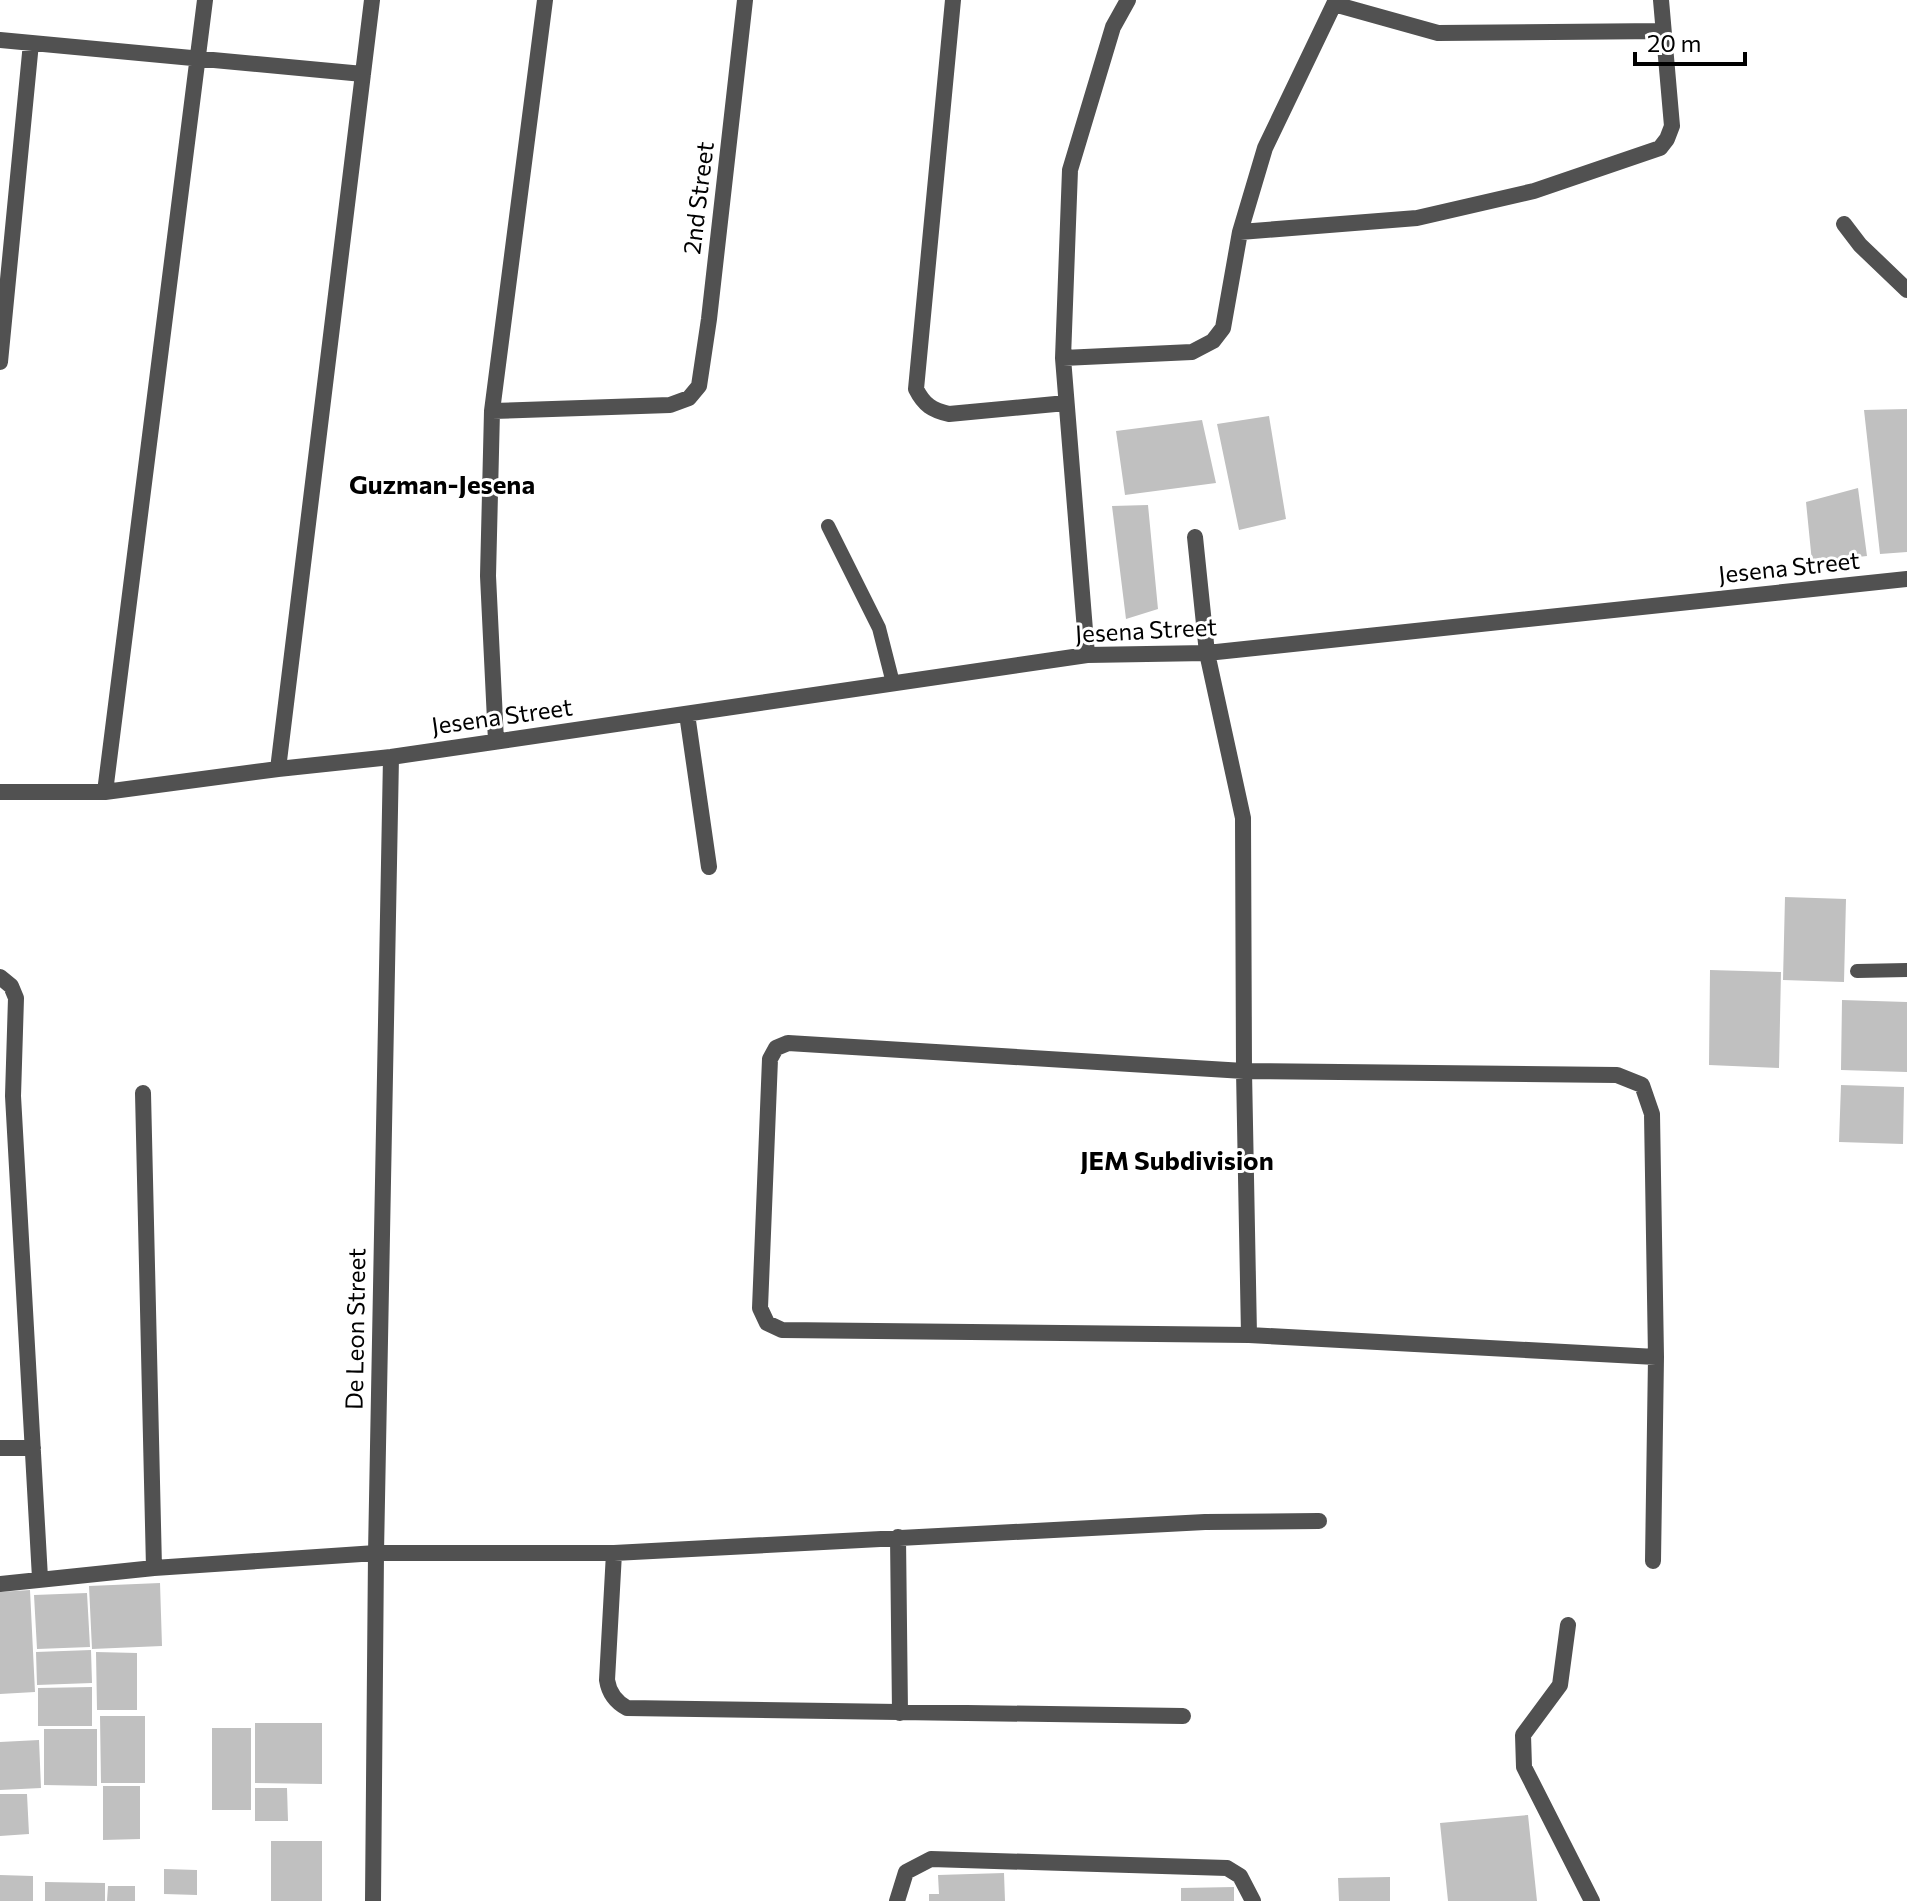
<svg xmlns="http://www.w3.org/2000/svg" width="1907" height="1901" viewBox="0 0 1907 1901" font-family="Commissioner,sans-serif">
  <rect width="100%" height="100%" fill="#fff"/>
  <path fill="#c0c0c0" d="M1907 409V552L1880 554 1864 410Z
    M1269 416 1286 519 1239 530 1217 424Z
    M1202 420 1216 483 1125 495 1116 431Z
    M1858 488 1867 556 1812 562 1806 502Z
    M1148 505 1158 609 1126 619 1112 506Z
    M1785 897 1846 899 1844 982 1783 980Z
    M1710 970 1781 972 1779 1068 1709 1065Z
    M1842 1000 1907 1002V1072L1841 1070Z
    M1841 1085 1904 1087 1903 1144 1839 1142Z
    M160 1583 162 1646 92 1649 89 1586Z
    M30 1590 35 1692 0 1694V1592Z
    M87 1593 90 1647 37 1649 34 1595Z
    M91 1650 92 1683 37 1685 36 1652Z
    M96 1652 137 1653V1710H97Z
    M92 1687V1726H38V1688Z
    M100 1716H145V1783H101Z
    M255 1723H322V1784L255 1783Z
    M212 1728H251V1810H212Z
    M44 1729H97V1786L44 1785Z
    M39 1740 41 1788 0 1790V1742Z
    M103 1786H140V1839L103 1840Z
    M255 1788H287L288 1821H255Z
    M0 1794H27L29 1834 0 1836Z
    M1528 1815 1537 1901H1448L1440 1823Z
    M271 1841H322V1901H271Z
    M164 1869 197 1870V1895L164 1894Z
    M1004 1873 1005 1901H929V1894H939L938 1875Z
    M0 1875 33 1876V1901H0Z
    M1390 1877V1901H1339L1338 1878Z
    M45 1882 105 1883V1901H45Z
    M108 1886H135V1901H107Z
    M1234 1887V1901H1181V1888Z"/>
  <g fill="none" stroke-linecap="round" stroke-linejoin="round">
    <path stroke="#515151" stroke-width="14" d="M828 526 879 628 893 683
      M1857 971 1907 970"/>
    <path stroke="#515151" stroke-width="16" d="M953 0 916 389C924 405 932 410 949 414L1066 403
      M1334 4 1438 33 1663 31
      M0 40 363 74
      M1844 224 1860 245 1907 290
      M1240 232 1417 218 1534 191 1660 148 1667 139 1672 126 1661 0
      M1063 358 1192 352 1213 341 1223 328 1240 232 1265 148 1336 0
      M0 362 31 43
      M492 411 670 405 689 398 699 386 709 319 745 0
      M1195 537 1207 653 1243 818 1244 1071 1249 1335
      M1087 655 1063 358 1070 170 1113 27 1128 0
      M687 714 709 867
      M496 741 488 576 492 411 545 0
      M278 769 372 0
      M0 792H105L278 769 391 757 1087 655 1207 653 1907 579
      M105 792 205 0
      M0 977 11 986 16 998 13 1096 40 1578
      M143 1093 154 1568
      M0 1448H33
      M898 1537 900 1713
      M614 1553 607 1680C609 1693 616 1702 627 1708L1183 1716
      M1653 1561 1656 1357 1652 1114 1642 1085 1617 1075 1244 1071 788 1043 776 1048 770 1059 760 1308 767 1323 782 1330 1249 1335 1656 1357
      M0 1584 154 1568 376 1553H614L1205 1522 1319 1521
      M1568 1625 1560 1685 1523 1735 1524 1767 1592 1901
      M373 1901 376 1553 391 757
      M897 1901 906 1872 931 1859 1227 1868 1240 1876 1253 1901"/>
  </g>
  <g text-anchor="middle" stroke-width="6" stroke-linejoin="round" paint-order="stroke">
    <g font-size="24" fill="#000" stroke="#fff">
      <text transform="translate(699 198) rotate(-83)" y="8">2nd Street</text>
      <text transform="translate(1789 568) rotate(-6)" y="8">Jesena Street</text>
      <text transform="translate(1146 631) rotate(-3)" y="8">Jesena Street</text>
      <text transform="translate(502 717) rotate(-8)" y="8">Jesena Street</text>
      <text transform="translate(356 1329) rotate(-89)" y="8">De Leon Street</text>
    </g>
    <g font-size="26" font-weight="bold" fill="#000" stroke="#fff">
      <text x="442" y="494">Guzman-Jesena</text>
      <text x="1177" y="1170">JEM Subdivision</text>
    </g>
  </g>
  <path d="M1635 52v12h110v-12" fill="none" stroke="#000000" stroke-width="4"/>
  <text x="1647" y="52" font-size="24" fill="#000000" stroke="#ffffff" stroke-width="6" paint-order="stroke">20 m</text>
</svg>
